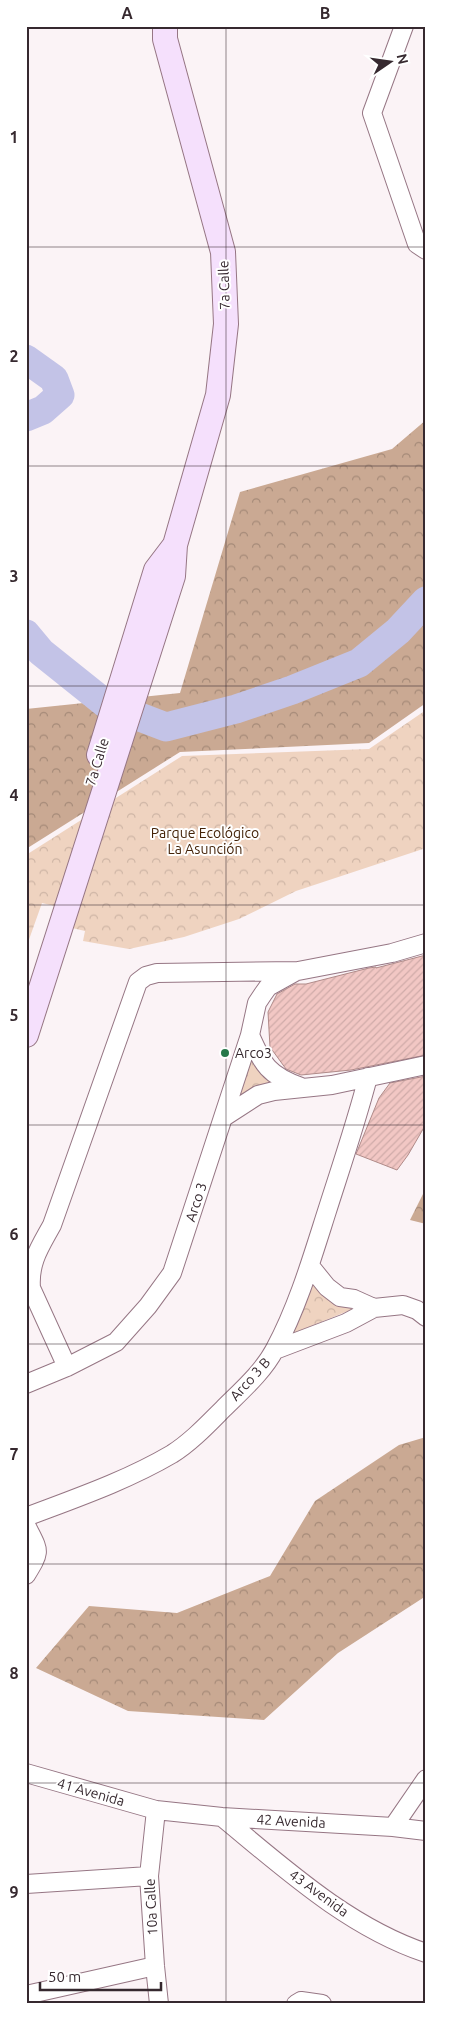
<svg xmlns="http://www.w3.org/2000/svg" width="452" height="2030" viewBox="0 0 452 2030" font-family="Ubuntu,sans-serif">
  <defs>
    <pattern id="forest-crowns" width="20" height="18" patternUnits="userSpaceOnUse" patternTransform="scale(1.25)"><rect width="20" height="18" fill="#caa993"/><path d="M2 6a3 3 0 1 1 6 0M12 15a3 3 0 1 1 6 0" fill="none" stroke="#a58a78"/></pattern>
    <pattern id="park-crowns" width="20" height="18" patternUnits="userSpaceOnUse" patternTransform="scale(1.25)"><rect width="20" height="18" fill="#efd3c0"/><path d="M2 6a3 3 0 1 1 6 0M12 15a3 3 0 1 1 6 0" fill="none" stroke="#ceb5a5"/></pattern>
    <pattern id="building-hatch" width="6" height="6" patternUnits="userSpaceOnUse" patternTransform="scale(1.25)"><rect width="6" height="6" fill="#f2c7c4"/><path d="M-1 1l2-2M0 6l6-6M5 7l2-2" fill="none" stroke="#d0aba9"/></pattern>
  </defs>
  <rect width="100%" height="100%" fill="#fbf3f6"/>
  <path fill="url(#forest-crowns)" d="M426 420V703L369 743 180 752 26 849V709L180 693 240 492 392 449Z
    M426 1188V1224L410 1220Z
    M426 1437V1596L338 1653 264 1720 128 1711 36 1668 89 1606 177 1613 270 1576 315 1501 399 1445Z"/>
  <path fill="url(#park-crowns)" d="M426 710V848L296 891 239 919 184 937 129 949 83 941 85 931 68 927 72 910 42 903 26 948V855L182 756 369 749Z
    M251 1044 287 1085 229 1109Z
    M310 1278 360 1306 287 1336Z"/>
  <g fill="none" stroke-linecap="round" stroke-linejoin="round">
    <path stroke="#c3c3e7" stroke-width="29" d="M26 359 54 379 60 395 43 410 26 417
      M26 634 41 652 106 704 166 727 236 709 292 690 359 663 398 631 426 601"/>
  </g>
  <path fill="url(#building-hatch)" stroke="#b08b89" d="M426 955V1055L351 1070 301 1075 286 1069 270 1047 268 1012 277 994 295 984H306L369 968 376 967V968Z
    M426 1076V1124L408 1155 397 1170 356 1154 379 1098 390 1083Z"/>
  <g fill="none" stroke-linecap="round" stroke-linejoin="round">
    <g stroke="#967684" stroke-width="20">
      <path id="street" d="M404 26 372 113 417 244 426 250
        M250 1035C263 1065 268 1075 301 1087
        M224 1117 258 1095 274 1091 332 1085 426 1065
        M310 1266 327 1287 340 1297 354 1299 374 1308
        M275 1350 346 1323 374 1308 403 1305 417 1310 426 1317
        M67 1367 31 1288C29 1262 40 1247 52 1225L138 982 146 976 157 973 298 971 392 953 426 943
        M26 1384 67 1367 116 1342 148 1306 172 1273 250 1035 257 1003 263 994 268 987 295 972
        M26 1517C76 1498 126 1481 172 1454 191 1442 207 1425 223 1409 241 1391 263 1372 275 1349 298 1306 312 1258 327 1211 341 1167 356 1123 368 1077
        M26 1525C39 1552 42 1549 26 1575
        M26 1773 156 1810 222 1817 393 1827 426 1831
        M156 1810 149 1876 155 1966 159 2004
        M222 1817C284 1868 348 1927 426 1953
        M393 1827 426 1779
        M26 1884 149 1876
        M26 1995 155 1966
        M296 2004 301 2001 322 2004"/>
    </g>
    <g stroke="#967684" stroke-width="26">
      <path id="secondary" d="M99 755 156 570 175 545
        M26 1035 173 576 175 545 218 395 226 324 223 252 165 39V26"/>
    </g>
    <use href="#street" stroke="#fff" stroke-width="18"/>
    <use href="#secondary" stroke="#f5e0fc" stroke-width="24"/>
  </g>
  <path fill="none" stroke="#36292f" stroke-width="1" stroke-opacity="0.55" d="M226 26V2004M26 247H426M26 466H426M26 686H426M26 905H426M26 1125H426M26 1344H426M26 1564H426M26 1783H426"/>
  <circle fill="#267849" stroke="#fff" stroke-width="2" cx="225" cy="1053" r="5"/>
  <g text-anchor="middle" stroke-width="4" stroke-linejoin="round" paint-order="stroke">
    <g font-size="14" fill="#36292f" stroke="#fff">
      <text transform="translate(224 285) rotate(-92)" y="5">7a Calle</text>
      <text transform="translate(97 762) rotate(-73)" y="5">7a Calle</text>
      <text transform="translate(196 1202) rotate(-72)" y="5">Arco 3</text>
      <text transform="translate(250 1379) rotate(-48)" y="5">Arco 3 B</text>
      <text transform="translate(91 1792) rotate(16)" y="5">41 Avenida</text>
      <text transform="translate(291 1821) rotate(3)" y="5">42 Avenida</text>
      <text transform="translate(319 1893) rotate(36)" y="5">43 Avenida</text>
      <text transform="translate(151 1907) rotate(-93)" y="5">10a Calle</text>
    </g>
    <g font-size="14" fill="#442308" stroke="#fff">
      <text x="205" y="838">Parque Ecológico<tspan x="205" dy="16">La Asunción</tspan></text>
    </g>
    <g font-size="14" fill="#36292f" stroke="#fff" text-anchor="start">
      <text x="235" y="1058">Arco3</text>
    </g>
  </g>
  <rect width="452" height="2030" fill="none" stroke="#ffffff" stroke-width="55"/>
  <g transform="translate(390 62) rotate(77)" stroke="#ffffff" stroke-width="4" paint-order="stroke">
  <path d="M0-4L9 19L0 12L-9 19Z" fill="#36292f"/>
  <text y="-8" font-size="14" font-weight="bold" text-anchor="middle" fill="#36292f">N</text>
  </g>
  <path d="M40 1982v8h121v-8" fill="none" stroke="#36292f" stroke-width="2.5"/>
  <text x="48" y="1982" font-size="15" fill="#36292f" stroke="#ffffff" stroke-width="4" paint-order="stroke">50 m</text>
  <rect x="28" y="28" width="396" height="1974" fill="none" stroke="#36292f" stroke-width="2"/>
  <g font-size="16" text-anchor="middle" font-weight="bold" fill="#36292f">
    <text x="127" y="19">A</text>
    <text x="325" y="19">B</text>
    <text x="14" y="143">1</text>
    <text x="14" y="362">2</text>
    <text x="14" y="582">3</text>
    <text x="14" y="801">4</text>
    <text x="14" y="1021">5</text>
    <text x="14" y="1240">6</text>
    <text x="14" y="1460">7</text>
    <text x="14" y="1679">8</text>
    <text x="14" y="1898">9</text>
  </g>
</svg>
